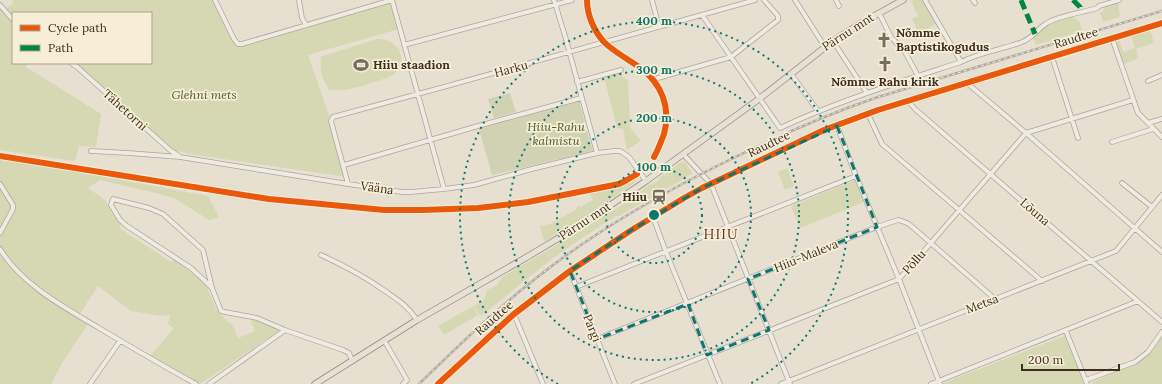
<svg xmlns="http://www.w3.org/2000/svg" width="1162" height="384" viewBox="0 0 1162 384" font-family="Lora,serif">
  <rect width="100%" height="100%" fill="#e7e0d1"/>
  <path fill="#d6d7b3" d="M12 0H214L238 44 392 0 399 29 308 55 331 121 347 177 202 156 170 150 71 63H151V13H13V63H28L26 67 101 114 96 147 79 146 75 161 0 150V5L3 9 13 4Z
    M914 0H923L937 23 919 34 912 19 918 16 911 1Z
    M1118 2 1120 17 1103 22 1100 13 1104 10 1103 7Z
    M1072 16 1079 21 1082 31 1036 45 1033 38 1046 25Z
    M1149 27 1154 43 1136 49 1138 57 1137 59 1121 65 1112 38 1118 36 1123 52 1135 48 1130 33Z
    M377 39C396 38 410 58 395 73 389 79 355 88 345 90 339 91 336 89 329 91 328 85 324 82 322 76 320 70 322 64 320 57Z
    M618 74 628 80 630 128 641 141 627 150 623 129 617 128 604 77Z
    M0 159 56 168 208 196 219 217 209 220 176 199 160 194 100 180 88 188 105 200 111 212 121 225 119 228 171 262 174 259 205 283 216 309 226 320 233 325 238 338 255 331 251 321 253 319 278 327 279 331 200 384 150 356 174 328 168 324 170 315 162 316 131 311 98 286 77 318 88 324 62 363 51 384H0Z
    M683 162H685L693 174 687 176 682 180 619 216H616C595 230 573 243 552 259 528 277 505 298 480 316L474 306 484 300 487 290 497 285 502 277 547 251 622 205 649 185 658 181 659 178 680 163Z
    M787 168 794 186 785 190 778 172Z
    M635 177H637L638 179 633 184 567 229 545 241 542 236 540 226 548 225 577 209 578 205 580 207 593 200 589 193 592 191 621 185Z
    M855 180 864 202 800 228 791 206Z
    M473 306 478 315 444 335 438 326Z
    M1067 335 1084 384H941Z
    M1162 337V384H1092V382L1139 362 1152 352Z"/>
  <path fill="#d1d1b3" d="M510 93 516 112 494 118 488 99Z
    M579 101 585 122 582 123 585 131H587L593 151 492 175 479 129Z"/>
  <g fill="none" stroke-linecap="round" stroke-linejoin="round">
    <g stroke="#ada599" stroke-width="5.5">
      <path id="minor" d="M215 0 234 39 238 44H242L392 0
        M299 0 302 18 306 25
        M392 0 444 189
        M554 0 565 36 597 153
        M652 0 659 27
        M795 0 825 47
        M836 0 839 6
        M925 0 961 62
        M973 0 975 3
        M0 5 13 20
        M879 13 891 37 905 52 918 76
        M702 15 780 128C838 101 900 82 961 62 981 52 1001 50 1022 42 1033 38 1038 28 1047 23 1060 15 1082 13 1097 8L1099 6 1119 0
        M1112 38 1138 113 1162 137
        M833 41 867 93
        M404 45 572 0
        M1052 57 1078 138
        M71 63 77 67 170 150 180 157
        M791 74 818 111
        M658 78 731 57 778 20V16L764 0
        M1148 81 1162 75
        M577 82 621 70
        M967 83 1026 133 1162 252
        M908 101 915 109 1162 322
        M868 114 882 144 1042 281
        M1148 123 1162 119
        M837 126 856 176 899 279 940 384
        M1112 142 1153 129
        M91 151 128 153 180 157 348 184 402 192H411L444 189 474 185 528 170 597 153 614 151H620L629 157 646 181
        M683 154 711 184 790 384
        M344 165 478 126 581 98
        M1122 183 1152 207
        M0 184 13 205V209L0 233
        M348 184 331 121 333 117C474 79 615 40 755 0
        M653 217 666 252 720 384
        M0 249C22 285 64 307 99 328 131 347 163 366 196 384
        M321 255C345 266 364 276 385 291 398 300 408 306 417 320
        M570 271 615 384
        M576 287 856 176
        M212 288 203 250 163 214 149 208 113 199 111 205 120 220 127 226 191 268 203 279 212 288 221 311 225 312 257 318 285 330
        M514 314 543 384
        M1066 331 1087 384
        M597 339 877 227 898 220 902 221 909 224 995 299
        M384 340 407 380 403 384
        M1086 380 1135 362 1148 352 1162 332
        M90 384 120 341
        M209 384 285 330 343 350 349 353 352 360
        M438 384 514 314 570 271 630 231 684 198 702 188 824 130 878 110 1162 23
        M634 384 899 279 930 244 1026 133 1133 100
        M781 384 1116 251 1162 195
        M931 384 1138 301"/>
    </g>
    <g stroke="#928b80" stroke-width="7">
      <path id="major" d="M315 384 417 320 527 257 584 223 646 181 759 99 833 41 863 22 903 0"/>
    </g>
    <use href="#minor" stroke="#efebe3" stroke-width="4"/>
    <use href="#major" stroke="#e6e1d4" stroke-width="5.5"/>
    <g stroke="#afaaa2" stroke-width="2.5">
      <path id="rail" d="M419 384C456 348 494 311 535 279 591 234 653 198 717 166 769 140 820 117 875 98L1162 11"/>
    </g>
    <use href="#rail" stroke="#f7eed8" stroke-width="1" stroke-dasharray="3" stroke-linecap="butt"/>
    <path stroke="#00873e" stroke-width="5" stroke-dasharray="10 5" stroke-linecap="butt" d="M1021 0 1035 34
      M1073 0 1080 7V11"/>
    <g stroke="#f7eed8" stroke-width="8">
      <path id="cycleway" d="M587 0C587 15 594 31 604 42 614 52 628 59 639 67 662 83 671 108 664 134 661 142 658 150 654 157
        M0 156 269 199 384 210H423L478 208 528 202 619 184 625 181 637 174
        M438 384 514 314 570 271 630 231 684 198 702 188 824 130 878 110 1162 23"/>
    </g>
    <use href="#cycleway" stroke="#e8590c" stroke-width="6"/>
  </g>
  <path fill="none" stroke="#0f766e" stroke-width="3" stroke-dasharray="8 5" stroke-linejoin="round" d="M837 126 877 227 748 279 769 330 707 355 688 304 597 339 570 271 630 231 702 188Z"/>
  <g fill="none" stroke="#0f766e" stroke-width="2" stroke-dasharray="2 4">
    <circle cx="654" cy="215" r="48"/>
    <circle cx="654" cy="215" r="97"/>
    <circle cx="654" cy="215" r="145"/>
    <path d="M558 384A194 194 0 1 1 750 384"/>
  </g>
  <defs>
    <g id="church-bare" transform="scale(1.2)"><path d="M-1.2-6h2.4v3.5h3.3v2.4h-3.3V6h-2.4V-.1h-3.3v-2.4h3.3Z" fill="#786c5e" stroke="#f7eed8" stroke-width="2.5" paint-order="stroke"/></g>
    <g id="stadium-bare" transform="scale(1.2)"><path d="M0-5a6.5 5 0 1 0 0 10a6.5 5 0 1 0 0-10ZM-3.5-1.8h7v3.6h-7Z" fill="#786c5e" stroke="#f7eed8" stroke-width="2.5" paint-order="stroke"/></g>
    <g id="station-bare" transform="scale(1.2)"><path d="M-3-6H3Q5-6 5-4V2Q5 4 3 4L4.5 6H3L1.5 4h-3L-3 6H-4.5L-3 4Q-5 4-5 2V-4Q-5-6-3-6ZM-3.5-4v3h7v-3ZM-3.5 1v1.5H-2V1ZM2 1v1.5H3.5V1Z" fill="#786c5e" stroke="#f7eed8" stroke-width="2.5" paint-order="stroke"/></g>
  </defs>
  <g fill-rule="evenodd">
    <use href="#church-bare" x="884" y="40"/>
    <use href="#church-bare" x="885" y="64"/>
    <use href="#stadium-bare" x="361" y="65"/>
    <use href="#station-bare" x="659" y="197"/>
  </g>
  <g text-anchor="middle" stroke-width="3.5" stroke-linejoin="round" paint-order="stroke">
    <g font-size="12" fill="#3d2e20" stroke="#f7eed8">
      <text transform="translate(848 32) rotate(-33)" y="4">Pärnu mnt</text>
      <text transform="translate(1076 38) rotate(-17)" y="4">Raudtee</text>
      <text transform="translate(511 69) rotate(-15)" y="4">Harku</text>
      <text transform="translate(125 110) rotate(42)" y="4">Tähetorni</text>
      <text transform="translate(769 144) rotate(-26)" y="4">Raudtee</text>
      <text transform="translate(377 188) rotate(8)" y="4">Vääna</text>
      <text transform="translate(1035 212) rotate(41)" y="4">Lõuna</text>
      <text transform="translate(585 221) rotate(-33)" y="4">Pärnu mnt</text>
      <text transform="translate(806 256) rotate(-22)" y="4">Hiiu-Maleva</text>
      <text transform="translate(914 262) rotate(-48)" y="4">Põllu</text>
      <text transform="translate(982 304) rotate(-21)" y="4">Metsa</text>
      <text transform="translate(494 318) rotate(-41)" y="4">Raudtee</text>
      <text transform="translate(592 328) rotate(68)" y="4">Pargi</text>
    </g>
    <g font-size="12" font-weight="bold" fill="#3d2e20" stroke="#f7eed8" text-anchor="start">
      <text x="896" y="37">Nõmme<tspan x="896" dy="14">Baptistikogudus</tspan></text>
      <text x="373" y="69">Hiiu staadion</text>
      <text x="885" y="86" text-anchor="middle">Nõmme Rahu kirik</text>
      <text x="647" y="201" text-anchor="end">Hiiu</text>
    </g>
    <g font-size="12" font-style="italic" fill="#4d5a26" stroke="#f7eed8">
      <text x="204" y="99">Glehni mets</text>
      <text x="556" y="131">Hiiu-Rahu<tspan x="556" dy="14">kalmistu</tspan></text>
    </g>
    <g font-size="14" letter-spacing="1" fill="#6b2e1e" stroke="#f7eed8">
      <text x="721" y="239">HIIU</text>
    </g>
  </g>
  <circle cx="654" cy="215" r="6" fill="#0f766e" stroke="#f7eed8" stroke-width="2"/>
  <g font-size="12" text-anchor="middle" font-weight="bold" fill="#0f766e" stroke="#f7eed8" stroke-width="3.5" stroke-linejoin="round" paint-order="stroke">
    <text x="654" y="25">400 m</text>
    <text x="654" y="74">300 m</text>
    <text x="654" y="122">200 m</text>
    <text x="654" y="171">100 m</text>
  </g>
  <rect x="12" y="12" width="140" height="52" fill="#f7eed8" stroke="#ada18e"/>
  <rect x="20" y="25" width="20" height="6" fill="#e8590c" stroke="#ada18e"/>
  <text x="48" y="32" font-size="12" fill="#3d2e20">Cycle path</text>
  <rect x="20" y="45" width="20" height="6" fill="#00873e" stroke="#ada18e"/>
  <text x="48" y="52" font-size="12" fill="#3d2e20">Path</text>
  <path d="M1022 364v6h97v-6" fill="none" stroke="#3d2e20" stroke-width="2"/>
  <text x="1028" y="364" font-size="12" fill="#3d2e20" stroke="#f7eed8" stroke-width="3" paint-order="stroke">200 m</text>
</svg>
